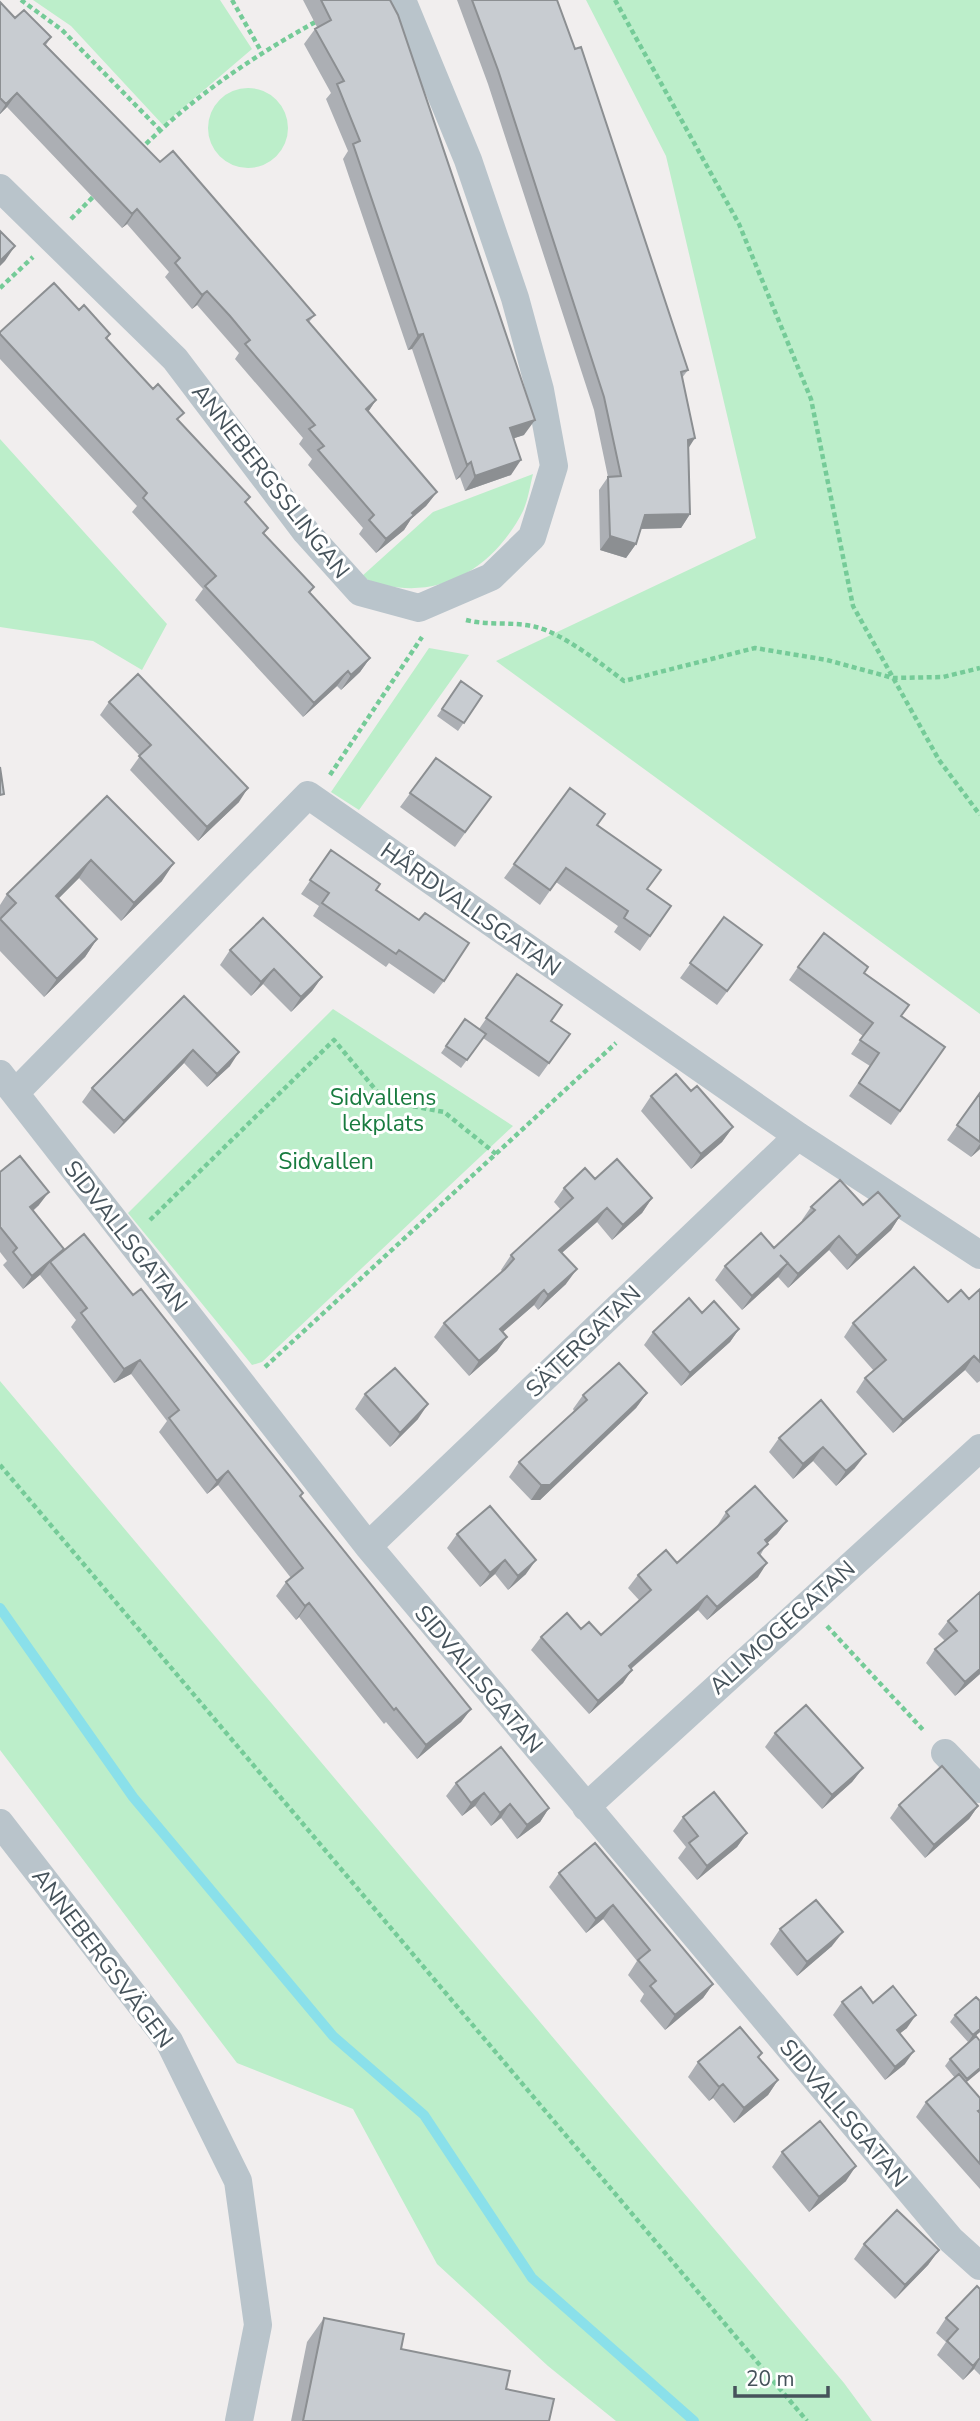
<svg xmlns="http://www.w3.org/2000/svg" width="980" height="2421" viewBox="0 0 980 2421" font-family="'Nunito Sans',sans-serif">
  <rect width="100%" height="100%" fill="#f1eeee"/>
  <path fill="#bceeca" d="M33 0H220L252 49 163 125 71 26Z
    M586 0H980V1014L496 661 756 538 666 156Z
    M208 128a40 40 0 1 1 80 0a40 40 0 1 1-80 0Z
    M0 439 167 624 142 670 93 641 0 627Z
    M533 474C530 486 528 500 523 511 491 574 428 607 361 577L433 512Z
    M429 648 469 655 359 810 331 792Z
    M333 1009 513 1126 262 1362 252 1365 128 1213Z
    M0 1381 844 2383 872 2421H616L548 2366 437 2264 353 2109 237 2063 0 1750Z"/>
  <g fill="none" stroke-linecap="round" stroke-linejoin="round">
    <path stroke="#8ae0ea" stroke-width="10" d="M0 1608 133 1797 333 2036 424 2115 532 2278 694 2421"/>
    <path stroke="#75cb98" stroke-width="4.5" stroke-dasharray="5 3.5" stroke-linecap="butt" d="M21 0 62 30 160 130
      M232 0 261 51
      M615 0 739 224 811 399 853 606 939 760 980 815
      M140 150C192 97 255 55 319 20
      M71 219 97 193
      M0 288 33 257
      M466 620C489 626 513 621 536 627 562 633 603 665 624 681L755 648 827 660 893 678 943 677 980 668
      M330 775 422 637
      M150 1220 334 1040 385 1101 444 1112 496 1154
      M265 1367 616 1043
      M0 1465 807 2421
      M827 1626 925 1732"/>
    <path stroke="#b9c4cb" stroke-width="28" d="M0 188 175 359 306 532 360 592 419 608 491 577 532 537 554 466 540 390 515 298 468 160 402 0
      M0 1074 368 1546 951 2240 980 2266
      M15 1093 308 795 798 1136 980 1255
      M368 1546 798 1136
      M945 1753 980 1789
      M586 1807 980 1448
      M0 1823 169 2041 238 2181 258 2325 239 2421"/>
  </g>
  <path fill="#acafb4" d="M303 0H390L524 435 514 438 511 475 465 491 460 477 456 480 412 349 408 350 343 159 348 151 326 99 331 93 304 44 315 29 317 27Z
    M457 0H557L688 370 682 378 689 448 690 514 681 528 641 529 636 544 626 558 600 550 599 490 608 477 594 410 488 84Z
    M0 2 15 18 51 37 46 45 160 162 315 315 309 322 376 400 368 412 437 492 426 506 411 519 404 530 376 553 359 534 363 528 308 465 312 459 299 444 303 438 235 359 239 353 197 305 192 309 165 277 169 272 127 224 122 228 7 107 0 114Z
    M79 310 110 334 107 339 179 421 246 503 268 528 264 534 314 587 310 593 370 658 360 672 341 690 337 686 303 717 195 600 203 589 132 512 137 506 0 359V332Z
    M461 681 482 696 458 731 437 716Z
    M109 702 239 802 198 841 130 770 140 756 100 715Z
    M436 758 491 797 455 847 400 807Z
    M570 788 648 889 671 906 640 951 614 932 618 926 556 882 540 905 504 878Z
    M107 796 162 881 121 921 79 878 58 899 97 939 85 957 44 997 0 951V919L1 918 0 917V905L7 894Z
    M331 850 376 890 444 981 434 994 389 963 386 967 313 916 319 906 301 894Z
    M724 917 762 945 717 1005 680 978Z
    M230 950 322 977 312 991 291 1012 263 984 251 996 220 965Z
    M798 967 864 973 901 1016 945 1047 891 1125 849 1096 870 1066 851 1054 863 1036 789 980Z
    M517 974 551 1021 570 1034 539 1077 483 1038 461 1068 441 1053 465 1019 479 1029Z
    M184 996 230 1066 207 1087 184 1063 114 1134 82 1102 92 1088Z
    M691 1091 733 1127 722 1142 691 1169 641 1111 651 1096Z
    M980 1093V1149L971 1157 947 1140Z
    M0 1172 39 1205 33 1211 64 1249 133 1295 300 1497 471 1709 461 1722 417 1759 386 1722 384 1724 299 1617 296 1620 276 1596 286 1582 291 1578 218 1485 207 1494 159 1432 167 1421 131 1374 114 1383 71 1327 76 1320 40 1275 41 1274 23 1289 3 1265 7 1261 0 1252Z
    M595 1179 652 1198 642 1213 612 1240 597 1222 562 1253 566 1284 538 1310 534 1305 503 1332 507 1337 497 1351 469 1376 434 1337 444 1323 502 1271 501 1270 511 1255 561 1210 554 1202 564 1188Z
    M863 1205 900 1216 891 1230 847 1270 829 1250 788 1288 778 1277 742 1310 715 1280 725 1266 774 1248 803 1221 802 1220 811 1207Z
    M980 1289V1381L977 1383 965 1370 893 1433 856 1392 865 1378 874 1371 844 1337 853 1323 948 1302 969 1299Z
    M702 1313 739 1329 730 1342 681 1386 644 1345 653 1332Z
    M647 1393 636 1408 540 1500H531L509 1477 519 1462 574 1411 573 1409 583 1395Z
    M365 1394 418 1419 390 1447 355 1409Z
    M821 1400 855 1468 836 1486 813 1461 793 1479 769 1452 779 1438Z
    M490 1506 526 1574 508 1590 495 1574 480 1587 447 1548 457 1534Z
    M726 1512 787 1521 777 1534 767 1543 760 1556 758 1577 707 1620 698 1610 631 1669 623 1683 589 1714 531 1650 541 1637 581 1629 601 1635 639 1600 628 1588 638 1575 677 1563 717 1526Z
    M980 1592V1674L955 1696 926 1663 935 1649 945 1641 938 1634 948 1621Z
    M775 1733 863 1768 852 1782 822 1809 765 1747Z
    M456 1783 549 1808 540 1822 517 1839 501 1818 491 1826 475 1806 462 1816 446 1796Z
    M899 1805 978 1806 969 1819 925 1858 890 1818Z
    M683 1817 747 1833 737 1847 697 1880 678 1858 686 1847 673 1831Z
    M595 1843 713 1984 703 1998 665 2030 640 2001 644 1994 628 1975 637 1961 603 1919 586 1933 549 1887 559 1873Z
    M780 1929 832 1946 797 1976 770 1944Z
    M980 2001V2032L968 2042 950 2022 955 2015Z
    M842 2002 873 2003 907 2028 900 2033 905 2064 885 2080 833 2015Z
    M976 2036 966 2082 980 2098V2189L916 2117 926 2102 955 2078 945 2066 950 2059Z
    M762 2053 758 2058 778 2080 768 2095 734 2123 713 2098 709 2101 688 2077 698 2062Z
    M782 2152 846 2181 809 2212 772 2167Z
    M864 2244 939 2250 928 2265 895 2299 854 2259Z
    M980 2289V2375L974 2369 963 2380 937 2355 946 2342 936 2333 946 2318Z
    M324 2318 401 2349 506 2389 549 2421H291L307 2342Z"/>
  <path fill="#8c8f92" d="M17 93 7 107 0 114V113L6 104Z
    M137 209 127 224 122 228 132 214Z
    M15 246 5 261 0 266V261Z
    M207 291 197 305 192 309 202 295Z
    M423 334 412 349 408 350 418 335Z
    M376 400 366 415V409Z
    M535 420 524 435 500 443 510 428Z
    M695 438 686 452 688 440Z
    M521 460 511 475 465 491 475 476Z
    M471 462 460 477 456 480 467 465Z
    M437 492 426 506 411 519 404 530 376 553 386 539 412 513Z
    M690 514 681 528 635 529 645 515Z
    M610 536 636 544 626 558 600 550Z
    M370 658 360 672 341 690 351 675Z
    M348 671 337 686 303 717 314 703Z
    M248 788 239 802 198 841 207 827Z
    M91 860 79 878 43 914 56 896Z
    M174 863 162 881 121 921 134 903Z
    M97 939 85 957 44 997 57 979Z
    M274 969 263 984 251 996 261 982Z
    M322 977 312 991 291 1012 301 997Z
    M193 1050 184 1063 114 1134 124 1121Z
    M239 1052 230 1066 207 1087 217 1074Z
    M733 1127 722 1142 691 1169 701 1154Z
    M980 1144V1149L971 1157Z
    M49 1192 39 1205 20 1221 30 1207Z
    M652 1198 642 1213 612 1240 623 1225Z
    M607 1208 597 1222 549 1264 559 1250Z
    M900 1216 891 1230 847 1270 857 1256Z
    M839 1236 829 1250 788 1288 798 1274Z
    M64 1249 50 1262 41 1274 23 1289 32 1276Z
    M788 1263 778 1277 742 1310 752 1296Z
    M577 1269 566 1284 538 1310 548 1295Z
    M544 1290 534 1305 490 1343 500 1329Z
    M739 1329 730 1342 681 1386 690 1373Z
    M507 1337 497 1351 469 1376 479 1361Z
    M974 1356 965 1370 893 1433 903 1420Z
    M140 1360 131 1374 114 1383 124 1369Z
    M647 1393 636 1408 540 1500H531L541 1485Z
    M428 1404 418 1419 390 1447 400 1433Z
    M823 1447 813 1461 793 1479 803 1464Z
    M866 1454 855 1468 836 1486 846 1471Z
    M228 1471 218 1485 207 1494 217 1481Z
    M787 1521 777 1534 756 1554 765 1540Z
    M505 1560 495 1574 480 1587 490 1573Z
    M536 1560 526 1574 508 1590 518 1576Z
    M767 1563 758 1577 707 1620 717 1607Z
    M707 1596 698 1610 619 1679 629 1666Z
    M309 1603 299 1617 296 1620 305 1606Z
    M980 1669V1674L955 1696 965 1682Z
    M632 1670 623 1683 589 1714 598 1701Z
    M471 1709 461 1722 417 1759 426 1745Z
    M863 1768 852 1782 822 1809 832 1795Z
    M484 1793 475 1806 462 1816 471 1803Z
    M510 1804 501 1818 491 1826 500 1813Z
    M978 1806 969 1819 925 1858 934 1845Z
    M549 1808 540 1822 517 1839 527 1825Z
    M747 1833 737 1847 697 1880 707 1866Z
    M613 1905 603 1919 586 1933 596 1919Z
    M843 1932 832 1946 797 1976 807 1962Z
    M713 1984 703 1998 665 2030 675 2015Z
    M916 2015 907 2028 888 2043 897 2030Z
    M980 2029V2032L968 2042 973 2035Z
    M914 2051 905 2064 885 2080 895 2067Z
    M980 2068V2071L962 2086 967 2079Z
    M778 2080 768 2095 734 2123 744 2108Z
    M723 2084 713 2098 709 2101 719 2087Z
    M856 2166 846 2181 809 2212 819 2197Z
    M939 2250 928 2265 895 2299 905 2285Z
    M980 2358 974 2369 963 2380 973 2366Z"/>
  <path fill="#c8ccd1" stroke="#8c8f92" stroke-width="2" d="M321 0H390L398 15 535 420 510 428 521 460 475 476 471 462 467 465 423 334 418 335 353 144 360 141 337 84 344 81 315 29 331 20Z
    M472 0H557L575 49 581 47 688 370 681 372 695 438 688 440 690 514 645 515 636 544 610 536 608 477 621 476 604 397 498 70Z
    M0 2 15 18 24 10 51 37 44 44 160 162 173 151 315 315 307 320 376 400 366 409 437 492 412 513 414 515 386 539 369 520 374 515 318 450 324 446 309 429 315 425 245 344 250 340 230 316 207 291 202 295 175 263 180 258 137 209 132 214 17 93 6 104 0 98Z
    M0 231 15 246 0 261Z
    M54 283 79 310 84 305 110 334 106 338 129 363 153 389 158 384 184 413 177 419 250 497 245 502 268 528 263 533 314 587 309 592 370 658 351 675 348 671 314 703 205 586 216 576 143 498 147 493 0 334V332Z
    M138 674 248 788 207 827 139 756 151 745 109 702Z
    M461 681 482 696 464 723 442 709Z
    M436 758 491 797 465 832 410 793Z
    M0 767 4 794 0 795Z
    M570 788 605 814 597 825 661 870 647 889 671 906 650 936 624 918 628 911 566 868 550 890 514 864Z
    M107 796 174 863 134 903 91 860 56 896 97 939 57 979 0 919 16 903 7 894Z
    M331 850 380 884 376 890 419 920 425 913 469 943 444 981 399 950 396 954 322 903 329 893 310 880Z
    M724 917 762 945 727 991 690 963Z
    M263 918 322 977 301 997 274 969 261 982 230 950Z
    M824 933 868 967 864 973 909 1005 901 1016 945 1047 900 1111 859 1083 879 1053 860 1040 873 1023 798 967Z
    M517 974 562 1005 551 1021 570 1034 549 1063 486 1018Z
    M184 996 239 1052 217 1074 193 1050 124 1121 92 1088Z
    M465 1019 486 1034 467 1060 446 1046Z
    M676 1074 691 1091 697 1086 733 1127 701 1154 651 1096Z
    M980 1093V1142L957 1125Z
    M20 1156 49 1192 30 1207 64 1249 32 1276 13 1252 17 1248 0 1227V1172Z
    M617 1159 652 1198 623 1225 607 1208 559 1250 577 1269 548 1295 544 1290 500 1329 507 1337 479 1361 444 1323 505 1269 514 1259 511 1255 573 1198 564 1188 585 1168 595 1179Z
    M840 1180 863 1205 878 1192 900 1216 857 1256 839 1236 798 1274 780 1255 788 1263 752 1296 725 1266 761 1233 774 1248 815 1210 811 1207Z
    M84 1234 133 1295 141 1289 303 1493 300 1496 471 1709 426 1745 396 1708 394 1710 309 1603 305 1606 286 1582 303 1568 228 1471 217 1481 169 1418 179 1410 140 1360 124 1369 81 1313 87 1308 50 1262Z
    M914 1267 948 1302 961 1290 969 1299 980 1289V1362L974 1356 903 1420 865 1378 886 1360 853 1323Z
    M689 1298 702 1313 714 1301 739 1329 690 1373 653 1332Z
    M619 1363 647 1393 550 1485H541L519 1462 587 1400 583 1395Z
    M395 1368 428 1404 400 1433 365 1394Z
    M821 1400 866 1454 846 1471 823 1447 803 1464 779 1438Z
    M755 1486 787 1521 765 1540 768 1544 758 1553 767 1563 717 1607 707 1596 629 1666 632 1670 598 1701 541 1637 567 1613 581 1629 589 1622 601 1635 651 1590 638 1575 666 1550 677 1563 729 1516 726 1512Z
    M490 1506 536 1560 518 1576 505 1560 490 1573 457 1534Z
    M980 1592V1669L965 1682 935 1649 957 1631 948 1621Z
    M806 1705 863 1768 832 1795 775 1733Z
    M501 1747 549 1808 527 1825 510 1804 500 1813 484 1793 471 1803 456 1783Z
    M942 1766 978 1806 934 1845 899 1805Z
    M714 1792 747 1833 707 1866 689 1843 698 1836 683 1817Z
    M595 1843 713 1984 675 2015 650 1986 656 1981 638 1960 650 1950 613 1905 596 1919 559 1873Z
    M816 1900 843 1932 807 1962 780 1929Z
    M893 1986 916 2015 897 2030 914 2051 895 2067 842 2002 861 1987 873 2003Z
    M976 1997 980 2001V2029L973 2035 955 2015Z
    M740 2027 762 2053 758 2057 778 2080 744 2108 723 2084 719 2087 698 2062Z
    M976 2036 980 2041V2068L967 2079 950 2059Z
    M959 2074 980 2098V2110L978 2111 980 2113V2164L926 2102Z
    M820 2121 856 2166 819 2197 782 2152Z
    M897 2210 939 2250 905 2285 864 2244Z
    M977 2286 980 2289V2358L973 2366 947 2341 958 2329 946 2318Z
    M324 2318 404 2334 401 2349 510 2371 506 2389 554 2399 549 2421H303Z"/>
  <g text-anchor="middle" stroke-width="6" stroke-linejoin="round" paint-order="stroke">
    <g font-size="23" fill="#46535b" stroke="#fff">
      <text transform="translate(271 481) rotate(52)" y="8">ANNEBERGSSLINGAN</text>
      <text transform="translate(471 909) rotate(35)" y="8">HÅRDVALLSGATAN</text>
      <text transform="translate(126 1236) rotate(52)" y="8">SIDVALLSGATAN</text>
      <text transform="translate(583 1341) rotate(-44)" y="8">SÄTERGATAN</text>
      <text transform="translate(782 1627) rotate(-42)" y="8">ALLMOGEGATAN</text>
      <text transform="translate(479 1679) rotate(50)" y="8">SIDVALLSGATAN</text>
      <text transform="translate(103 1958) rotate(53)" y="8">ANNEBERGSVÄGEN</text>
      <text transform="translate(844 2113) rotate(50)" y="8">SIDVALLSGATAN</text>
    </g>
    <g font-size="23" fill="#187b3f" stroke="#fff">
      <text x="383" y="1105">Sidvallens<tspan x="383" dy="26">lekplats</tspan></text>
      <text x="326" y="1169">Sidvallen</text>
    </g>
  </g>
  <path d="M735 2386v10h93v-10" fill="none" stroke="#46535b" stroke-width="3.5"/>
  <text x="746" y="2386" font-size="21" fill="#46535b" stroke="#ffffff" stroke-width="5" paint-order="stroke">20 m</text>
</svg>
